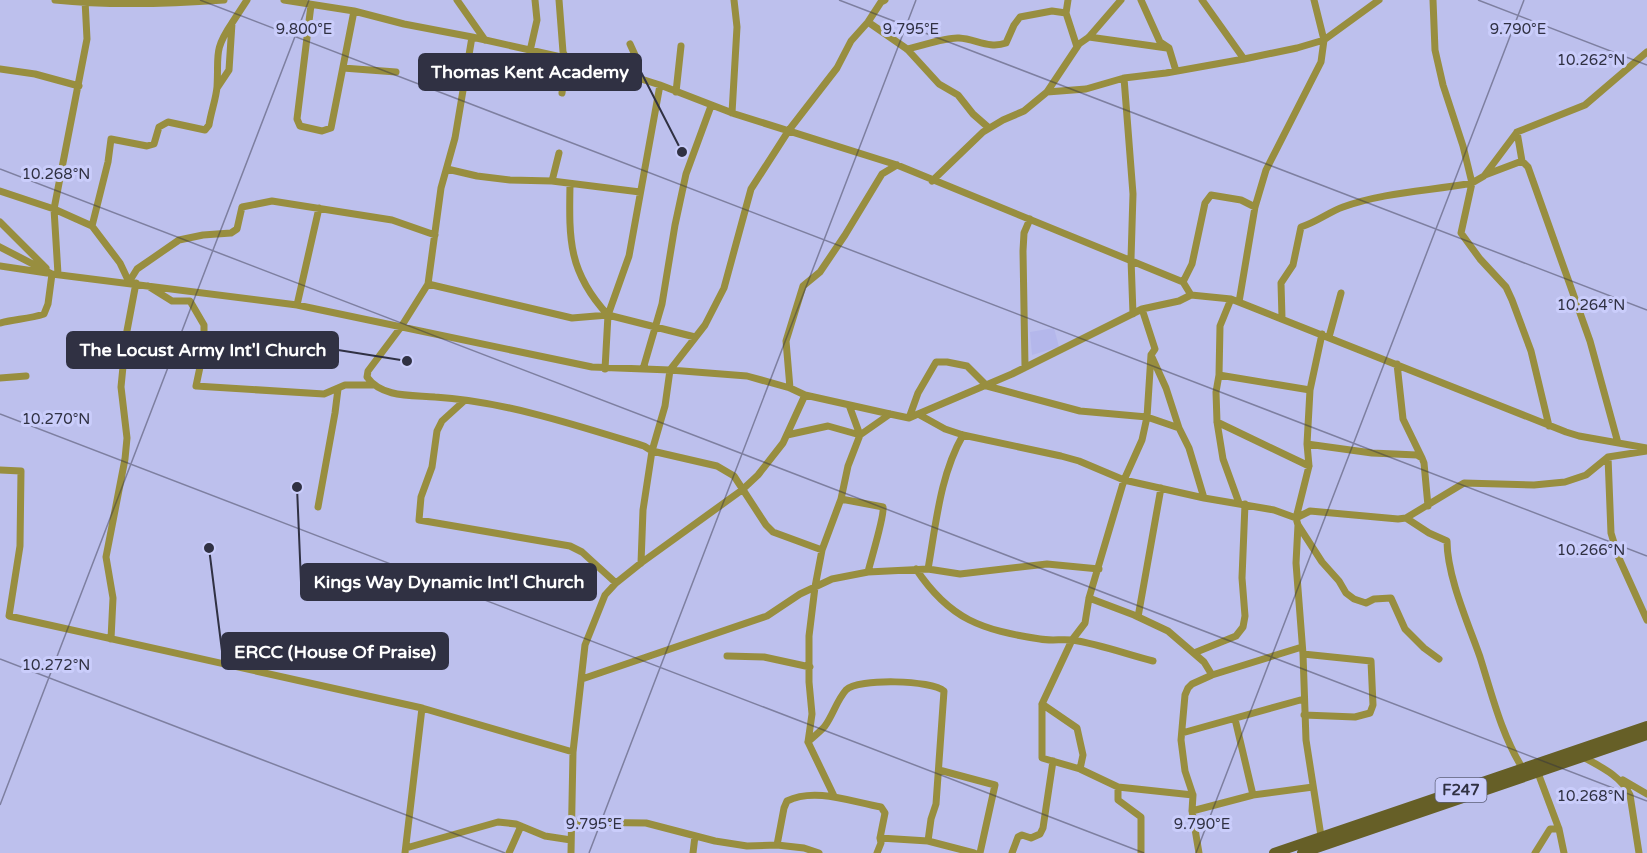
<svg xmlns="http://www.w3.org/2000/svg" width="1647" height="853" viewBox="0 0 1647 853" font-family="'Varela Round',sans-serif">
  <rect width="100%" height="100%" fill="#bdc0ed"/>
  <path fill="#b4b7eb" d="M1054 328 1059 347 1032 355 1030 332Z"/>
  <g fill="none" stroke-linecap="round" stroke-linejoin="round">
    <path stroke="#988e3f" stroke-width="7" d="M55 0C111 6 168 4 224 0
      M284 0 354 11 404 24 472 37 597 65 660 85 735 114 897 165 1183 282 1191 295 1231 299 1566 432 1579 436 1647 448
      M457 0 485 40
      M559 0 563 52 566 58 562 93
      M1068 0 1066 13 1077 47
      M1141 0 1160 42 1169 48 1176 71
      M1202 0 1244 59
      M1433 0 1435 50 1443 85 1463 146 1472 183 1461 233 1480 259 1506 287 1512 300 1531 351 1549 426
      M311 5 297 119 300 126 322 131 331 128 354 11
      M868 22 907 49 939 84 958 95 973 114 989 128
      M472 37 455 138 441 188 428 284 401 327 368 371 367 377C382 398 412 395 435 397 503 401 579 426 644 446L652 451 717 466 734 476 766 525 773 532 822 550
      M1089 37 1167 48
      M630 44 635 55 638 78
      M907 49C922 46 945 37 959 38 976 39 989 49 1006 43L1014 25 1020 17 1052 11 1066 13
      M530 51 537 20 535 0
      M343 68 396 72
      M0 69 35 74 79 86
      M1124 78 1133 194 1131 259 1133 314
      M217 88 229 70 232 23 247 0
      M676 92 681 46
      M1047 92 1086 89 1124 78 1166 73 1244 59 1297 48 1324 40 1314 0
      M732 113 737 27 734 0
      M1517 132 1522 161
      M447 169 477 176 510 180 552 181 640 192
      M1485 175 1522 161 1528 167 1590 341 1618 443
      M552 181 559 153
      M932 181 983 132 1003 120 1024 111 1047 92 1079 44 1089 37 1121 0
      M570 184C569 239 568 272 608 315
      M0 191 54 209 92 226 120 263 129 282
      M0 222 46 268
      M92 226 108 162 111 139 147 146 154 144 159 127 168 122 205 130 209 125C211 112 216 99 217 87 219 55 213 51 232 23
      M0 247 52 274 297 305 592 367 670 370 747 376 790 388 805 395 890 414 909 418 918 414 945 429 963 435 1061 456 1079 461 1124 480 1204 498 1274 510 1296 518 1298 525 1296 563 1303 654 1306 740 1321 836
      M0 266 47 273
      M58 274 54 209 87 39 85 0
      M129 282 137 269 179 240 203 235 231 233 237 229 242 207 272 201 392 220 435 235
      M1183 282 1192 264 1205 203 1211 195 1241 200 1255 207
      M428 284 572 318 608 315 695 337
      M148 286 172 301H190L204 325V348L196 386 324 394 345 385H375
      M1231 299 1220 326 1219 375 1216 392 1217 422 1223 459 1239 503
      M1239 302 1255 207 1266 170 1321 62 1324 40 1379 0
      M297 305 319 208
      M1142 309 1155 349 1151 355 1166 388 1179 428 1189 448 1204 498
      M1282 318 1281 283 1293 265 1301 227C1317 222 1329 212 1343 207 1385 192 1429 191 1472 183L1484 176 1517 132 1585 105 1647 52
      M0 323C15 319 29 319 44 314L48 304 52 274
      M1329 337 1341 293
      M1151 355 1147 417 1142 440 1124 480 1089 598 1085 623 1072 640 1042 704V758L1080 769 1118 787 1193 795
      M1397 364 1403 419 1422 458
      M1025 366 1023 251 1024 233 1030 219
      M605 369 608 315 629 256 660 85
      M643 369 662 304 675 225 686 174 711 106
      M1219 375 1310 390
      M0 378 26 376
      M790 388 786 341 803 286 820 272 845 235 882 174 897 165
      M464 401 442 421 437 431 432 467 421 497 419 520 570 546 582 552 616 583
      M849 405 860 435
      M918 414 1012 374 1142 309 1179 301 1191 295
      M909 418 918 393 936 362H947L967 366 987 386 1080 411 1147 417 1179 428
      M1217 422 1309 466
      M787 435 828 426 860 435
      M1307 444 1372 453 1417 455 1422 458 1424 463 1428 506
      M1608 457 1611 533 1618 556 1647 620
      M0 470 21 471 20 546 9 616 422 708 573 752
      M841 499 883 507C885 515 871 559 868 572
      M318 507 335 413 338 389
      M1296 518 1310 511 1398 519 1406 518 1464 483 1534 485 1565 482 1586 475 1608 457 1647 451
      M1296 518 1309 466 1307 444 1310 390 1322 334
      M1406 518 1429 533 1447 541C1447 576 1468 623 1480 657 1492 695 1502 736 1523 769
      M1298 525 1322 562 1339 581 1346 593 1354 599 1366 603 1374 599 1391 598 1405 629 1424 648 1439 659
      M641 563 643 510 652 451 665 406 670 370 705 325 724 288 751 189 789 130 837 68 851 41 868 22 881 2 885 0
      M916 569C950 620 982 630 1040 639 1050 641 1062 639 1072 640 1099 644 1126 654 1153 661
      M928 569C936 524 940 475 963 435
      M1089 598 1134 615 1168 631 1204 662 1212 675
      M1138 617 1161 488
      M111 639 113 598 106 557 125 459 127 438 121 387 126 336 136 283
      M1194 653 1236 636 1243 627 1245 616 1242 578 1245 504
      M1303 654 1371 661 1373 705 1370 713 1355 717 1304 715
      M727 656 764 657 810 667
      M582 679 767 616 800 594 832 579 868 572 928 569 960 574 1047 564 1099 569
      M1042 704 1077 728 1083 755 1080 769
      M1235 719 1253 795
      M1182 733 1304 699
      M808 742C813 737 820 732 825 726 833 715 837 700 846 690 858 678 932 680 944 691L936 804 931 819 928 841
      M1583 757C1601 767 1621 776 1630 795L1639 853
      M939 770 995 785 980 853
      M1538 773 1559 829 1564 853
      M1623 780 1647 794
      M1118 787V800L1141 817V853
      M834 796 808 742 812 714 809 682V636L815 587 822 550 841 499 848 466 860 435 890 414
      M1192 811 1253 795 1313 787
      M571 822 646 823 715 841 747 846 777 845 804 848 819 853
      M777 845 784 808 787 801C815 787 852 802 881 807L885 813 880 838
      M406 848 498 822 516 824 545 836 571 840
      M405 853 422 708
      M509 853 521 826
      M571 853 573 752 585 645 605 595 616 583 641 563 742 490 758 475 783 443 805 395
      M693 853 695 836
      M877 853 881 843 880 838 928 841 974 853
      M1012 853 1018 837 1022 835 1031 838 1040 834 1043 828 1053 761
      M1199 853 1192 811 1193 795 1185 771 1181 740 1185 695 1188 688 1192 684 1212 675 1302 647
      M1535 853 1550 829H1559"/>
    <path stroke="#665f27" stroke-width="10" d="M1274 853 1647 726
      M1302 853 1647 735"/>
  </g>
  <path fill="none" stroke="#303143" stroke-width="1.5" stroke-opacity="0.45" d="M200 0 1647 556M839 0 1647 310M1478 0 1647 65M0 169 1647 801M0 414 1144 853M0 659 505 853M0 805 309 0M589 853 916 0M1196 853 1524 0"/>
  <g text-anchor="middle" stroke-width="6" stroke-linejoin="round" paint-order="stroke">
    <rect fill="#cacdfb" stroke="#5e607a" stroke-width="1.5" x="1435.5" y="778" width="51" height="24" rx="4.5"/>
    <g font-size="15" font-weight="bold" fill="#303143">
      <text x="1461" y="795">F247</text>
    </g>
  </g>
  <g font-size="15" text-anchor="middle" fill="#303143" stroke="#cacdfb" stroke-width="6" stroke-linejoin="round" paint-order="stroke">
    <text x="304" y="34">9.800°E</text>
    <text x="911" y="34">9.795°E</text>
    <text x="1518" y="34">9.790°E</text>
    <text x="1591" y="65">10.262°N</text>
    <text x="56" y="179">10.268°N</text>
    <text x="1591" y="310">10.264°N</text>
    <text x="56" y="424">10.270°N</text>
    <text x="1591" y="555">10.266°N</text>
    <text x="56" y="670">10.272°N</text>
    <text x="1591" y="801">10.268°N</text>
    <text x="594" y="829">9.795°E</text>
    <text x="1202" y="829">9.790°E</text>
  </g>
  <path fill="none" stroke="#303143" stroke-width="2" d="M682 152L641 72M407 361L338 350M297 487L301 582M209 548L222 651"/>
  <g fill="#303143" stroke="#cacdfb" stroke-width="2">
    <circle cx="682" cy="152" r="6"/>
    <circle cx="407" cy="361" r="6"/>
    <circle cx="297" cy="487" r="6"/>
    <circle cx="209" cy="548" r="6"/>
  </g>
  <g fill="#303143" stroke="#303143" stroke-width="2">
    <rect x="419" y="54" width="222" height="36" rx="6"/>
    <rect x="67" y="332" width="271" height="36" rx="6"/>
    <rect x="301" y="564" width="295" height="36" rx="6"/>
    <rect x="222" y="633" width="226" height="36" rx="6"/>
  </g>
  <g font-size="18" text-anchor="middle" font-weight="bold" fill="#fff">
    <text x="530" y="78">Thomas Kent Academy</text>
    <text x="203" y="356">The Locust Army Int'l Church</text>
    <text x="449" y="588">Kings Way Dynamic Int'l Church</text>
    <text x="335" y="658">ERCC (House Of Praise)</text>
  </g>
</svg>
